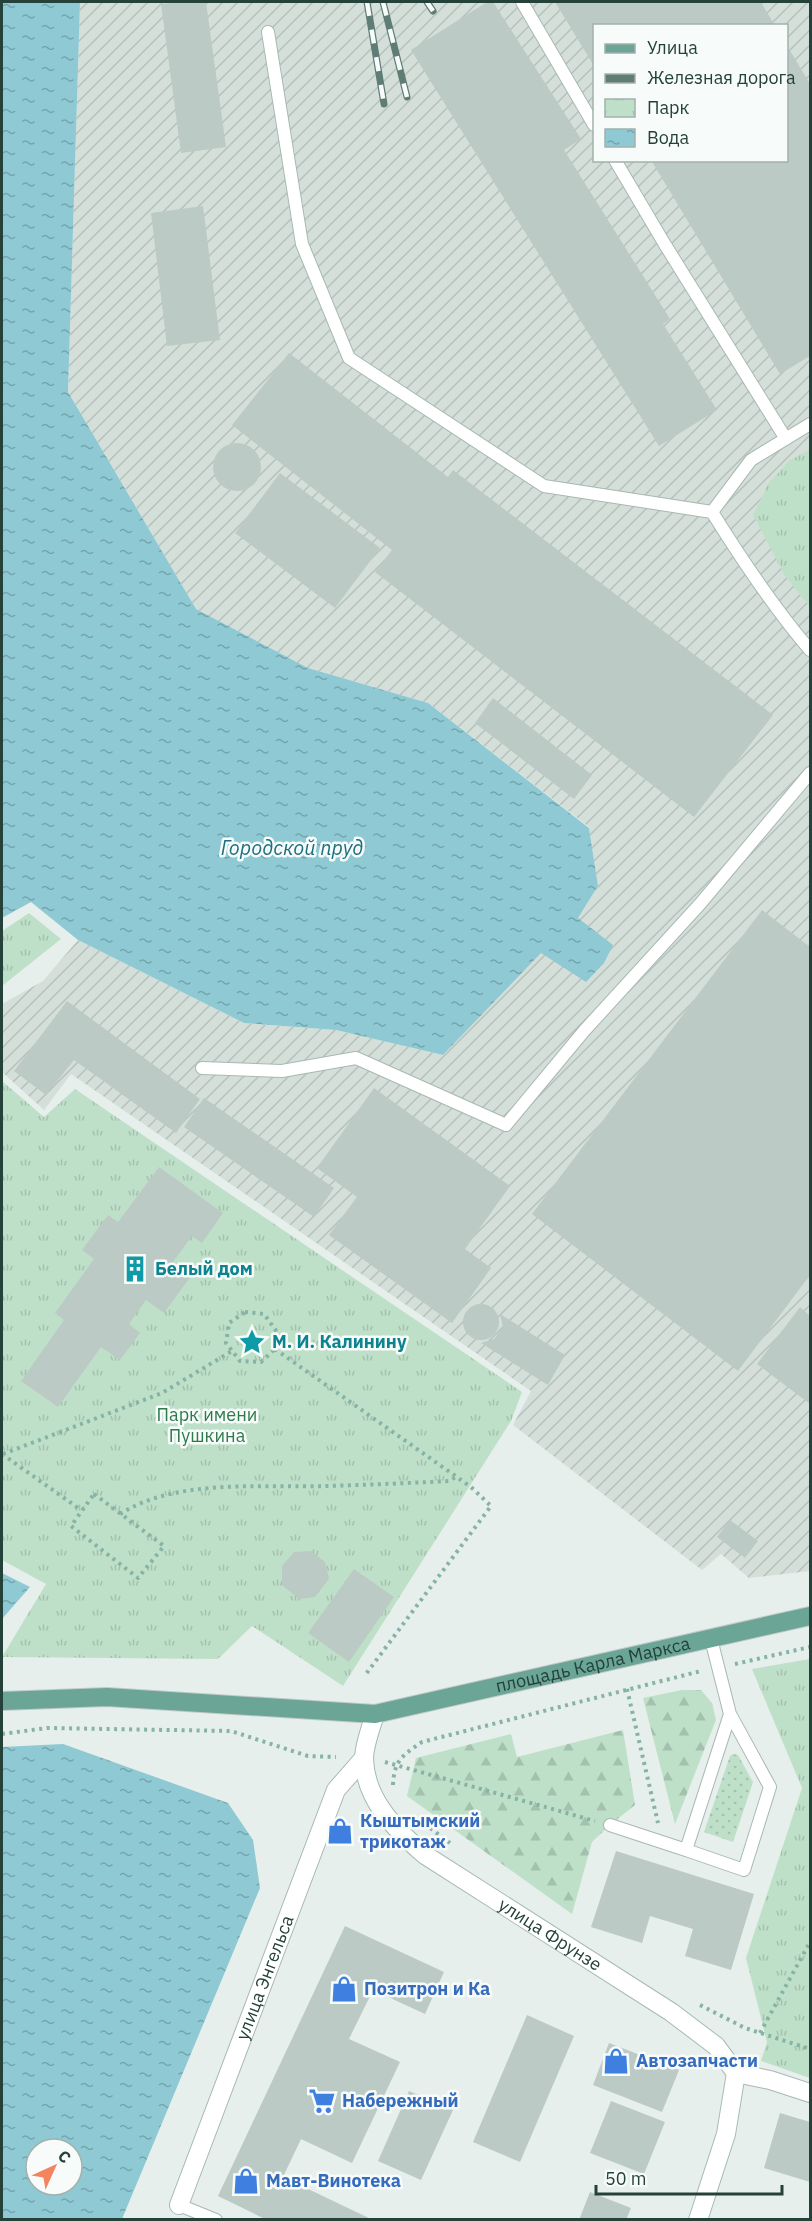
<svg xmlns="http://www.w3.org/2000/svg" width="812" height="2221" viewBox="0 0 812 2221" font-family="'IBM Plex Sans',sans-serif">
  <defs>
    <pattern id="industrial-furrows" width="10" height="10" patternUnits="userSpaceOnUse" patternTransform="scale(1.5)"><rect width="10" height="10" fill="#d4dfda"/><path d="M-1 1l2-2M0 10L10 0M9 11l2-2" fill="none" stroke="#b6c1bc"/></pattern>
    <pattern id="grass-dots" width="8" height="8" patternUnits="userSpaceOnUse" patternTransform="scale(1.5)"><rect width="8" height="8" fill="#bfe0c8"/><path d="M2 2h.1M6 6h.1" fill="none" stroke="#a4c1ad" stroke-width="1.8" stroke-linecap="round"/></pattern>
    <pattern id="forest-firs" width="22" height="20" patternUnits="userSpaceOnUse" patternTransform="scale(1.5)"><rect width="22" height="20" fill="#bfe0c8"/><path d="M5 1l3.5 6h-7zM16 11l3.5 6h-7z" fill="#a4c1ad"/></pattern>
    <pattern id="park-tufts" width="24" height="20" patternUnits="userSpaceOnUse" patternTransform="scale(1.5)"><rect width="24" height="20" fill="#bfe0c8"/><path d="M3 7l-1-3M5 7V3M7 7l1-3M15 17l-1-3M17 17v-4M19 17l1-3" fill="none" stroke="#a4c1ad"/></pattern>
    <pattern id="water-ripples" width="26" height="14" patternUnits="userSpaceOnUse" patternTransform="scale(1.5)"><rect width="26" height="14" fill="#8ec9d4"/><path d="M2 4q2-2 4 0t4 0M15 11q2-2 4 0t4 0" fill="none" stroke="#74a5ad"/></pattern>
  </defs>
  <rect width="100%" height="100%" fill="#e6efeb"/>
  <path fill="url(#industrial-furrows)" fill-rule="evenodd" d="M80 2H810V1571L749 1578 721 1554 702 1570 513 1425 531 1391 71 1074 44 1110 2 1072V1004L43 981 78 940 244 1023 336 1030 443 1055 541 952 578 918 598 886 589 827 428 703 308 668 196 609 68 392ZM594 26H786V160H594Z"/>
  <path fill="url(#grass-dots)" d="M733 1754 738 1755 753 1782 733 1842 704 1832 730 1756Z"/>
  <path fill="url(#forest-firs)" d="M682 1690H701L712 1703 716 1720 675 1824 643 1698Z
    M623 1730 635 1805 610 1825 592 1842 572 1914 407 1796 416 1758 511 1734 517 1757Z"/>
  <path fill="url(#park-tufts)" d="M810 450V607L785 576 753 515 768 484 790 460Z
    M29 913 61 939 2 986V931Z
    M2 1081 44 1117 75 1089 522 1392 511 1421 343 1686 252 1626 218 1659 2 1657 46 1584 2 1560Z
    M810 1659V2078L761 2061 767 2042 746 1958 802 1788 752 1669Z"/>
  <path fill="url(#water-ripples)" fill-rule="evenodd" d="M2 2H80L68 392 196 609 308 668 428 703 589 828 598 886 578 918 613 945 604 963 586 982 541 953 443 1055 336 1030 244 1023 78 940 31 902 2 918Z
    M2 1573 30 1587 2 1619Z
    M63 1744 228 1803 253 1840 260 1888 122 2219H2V1747ZM36 2149H72V2185H36Z"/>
  <path fill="#bbcac4" d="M177 2H206L226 147 181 153 161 4Z
    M487 2H493L581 139 564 150 670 319 663 324 717 410 659 446 411 50Z
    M555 2H761L775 26H594V66Z
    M786 44 810 84V356L780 374 651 160H786Z
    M203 206 220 340 167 346 151 213Z
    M289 353 448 477 453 470 773 715 694 817 375 572 392 550 232 425Z
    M213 467a24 24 0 1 1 48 0a24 24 0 1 1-48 0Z
    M280 473 380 548 335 608 235 533Z
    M493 698 592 775 574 799 475 723Z
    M762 910 810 947V1275L738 1371 532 1214Z
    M67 1001 200 1099 176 1133 74 1060 46 1095 14 1071Z
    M374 1088 510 1186 465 1249 491 1268 452 1323 329 1235 357 1197 317 1168Z
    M204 1098 334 1188 314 1217 184 1127Z
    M159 1167 223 1213 202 1243 192 1236 173 1262 191 1276 164 1313 146 1300 129 1324 140 1333 120 1360 101 1347 58 1407 21 1381 64 1320 55 1313 94 1259 82 1250 108 1215 118 1222Z
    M463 1322a18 18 0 1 1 36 0a18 18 0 1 1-36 0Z
    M800 1307 810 1316V1404L757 1364Z
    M500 1314 565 1355 548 1385 481 1343 494 1339 503 1327Z
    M730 1520 758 1541 745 1558 717 1537Z
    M311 1551 325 1562 329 1579 315 1597 299 1599 282 1585V1566L294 1552Z
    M354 1569 394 1597 349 1662 308 1633Z
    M616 1851 754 1894 731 1970 685 1956 693 1929 650 1916 642 1943 591 1927Z
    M345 1926 444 1972 425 2014 373 1990 349 2039 400 2062 352 2163 301 2139 283 2177 373 2220H267L218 2196Z
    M527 2015 574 2036 520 2162 473 2142Z
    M609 2043 679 2070 662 2112 593 2085Z
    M409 2091 453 2110 421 2180 378 2161Z
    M611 2101 665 2122 644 2174 590 2153Z
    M780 2113 810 2122V2182L764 2168Z
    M590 2192 631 2208 626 2220H579Z"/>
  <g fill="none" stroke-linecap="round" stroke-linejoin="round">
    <g stroke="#a8b8b2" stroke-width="14">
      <path id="lane" d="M522 2 594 125
        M268 32 302 244 349 358 544 486 712 512 751 460 810 424
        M615 160 664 243 786 439
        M712 512C742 560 773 607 810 650
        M202 1068 282 1071 356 1058 506 1125 584 1031 700 904 810 773
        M711 1639 730 1714 770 1787 744 1870 686 1850 730 1714
        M610 1825 686 1850
        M179 2205 216 2220"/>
    </g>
    <g stroke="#a8b8b2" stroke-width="20">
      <g id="street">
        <path d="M736 2073 770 2080 810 2093"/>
        <path id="s1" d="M179 2205 336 1790 364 1758"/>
      </g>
    </g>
    <g stroke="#a4bbb3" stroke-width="20">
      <g id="secondary">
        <path id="s2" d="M375 1714C371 1728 364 1745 364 1759 365 1800 396 1830 425 1855L671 2012 716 2046 736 2073 726 2134 698 2220"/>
      </g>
    </g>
    <g stroke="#c2cac8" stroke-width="20">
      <g id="primary">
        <path id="s3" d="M2 1701 107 1697 375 1714 810 1616"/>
      </g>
    </g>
    <path stroke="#86b3a5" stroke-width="4" stroke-dasharray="3 4.5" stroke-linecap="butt" d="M245 1312 264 1314 277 1332 275 1349 261 1362 240 1361 226 1343 229 1323Z
      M275 1349 471 1487 491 1506 366 1674
      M2 1454 81 1510
      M3 1454 162 1393 232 1351
      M94 1494 164 1546 138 1578 71 1526Z
      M120 1514C177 1478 261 1488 326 1486 367 1485 408 1483 449 1481L456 1477
      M735 1664 810 1647
      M627 1689 658 1823
      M2 1734 47 1728 231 1731 308 1756 336 1757
      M385 1762 595 1821
      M393 1785C394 1760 403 1755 422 1742L701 1671
      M430 1828 450 1843
      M700 2005 745 2028 810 2049
      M760 2033 810 1942"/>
    <use href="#lane" stroke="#fff" stroke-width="12"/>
    <use href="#street" stroke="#fff" stroke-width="18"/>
    <use href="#secondary" stroke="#fff" stroke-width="18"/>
    <use href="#primary" stroke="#6aa596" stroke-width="18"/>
    <g stroke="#5f7d75" stroke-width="7">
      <path id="rail" d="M367 2 384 104
        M383 2 407 97
        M427 2 433 11"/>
    </g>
    <use href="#rail" stroke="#f7fbf9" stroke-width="4.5" stroke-dasharray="14" stroke-linecap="butt"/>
  </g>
  <defs>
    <g id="building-bare" transform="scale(2.07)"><path d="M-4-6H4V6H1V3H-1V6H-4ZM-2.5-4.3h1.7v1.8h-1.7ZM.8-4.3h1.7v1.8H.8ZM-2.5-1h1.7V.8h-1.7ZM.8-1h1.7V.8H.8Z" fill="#0f9aa8" stroke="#f7fbf9" stroke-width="2.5" paint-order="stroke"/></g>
    <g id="sight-bare" transform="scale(2.07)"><path d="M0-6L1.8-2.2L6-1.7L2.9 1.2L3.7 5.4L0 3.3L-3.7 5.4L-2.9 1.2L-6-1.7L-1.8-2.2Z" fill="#0f9aa8" stroke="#f7fbf9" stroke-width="2.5" paint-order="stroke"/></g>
    <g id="shop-bare" transform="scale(2.07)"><path d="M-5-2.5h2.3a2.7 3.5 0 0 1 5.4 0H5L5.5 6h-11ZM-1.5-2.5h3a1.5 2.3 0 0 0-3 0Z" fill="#3f7fe0" stroke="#f7fbf9" stroke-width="2.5" paint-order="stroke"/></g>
    <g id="supermarket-bare" transform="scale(2.07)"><path d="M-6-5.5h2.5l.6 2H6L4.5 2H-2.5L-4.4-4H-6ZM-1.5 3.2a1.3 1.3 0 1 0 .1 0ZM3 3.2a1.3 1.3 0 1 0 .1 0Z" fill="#3f7fe0" stroke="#f7fbf9" stroke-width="2.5" paint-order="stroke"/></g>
  </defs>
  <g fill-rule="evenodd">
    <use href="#building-bare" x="135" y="1269"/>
    <use href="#sight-bare" x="252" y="1342"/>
    <use href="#shop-bare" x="340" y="1831"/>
    <use href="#shop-bare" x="344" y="1989"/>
    <use href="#shop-bare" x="616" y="2061"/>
    <use href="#supermarket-bare" x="322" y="2101"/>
    <use href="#shop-bare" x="246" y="2181"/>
  </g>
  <g text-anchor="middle" stroke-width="5" stroke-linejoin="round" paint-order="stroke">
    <g font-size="18" font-weight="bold" fill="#0d838f" stroke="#f7fbf9" text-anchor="start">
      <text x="155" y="1275">Белый дом</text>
      <text x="272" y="1348">М. И. Калинину</text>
    </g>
    <g font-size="18" fill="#2d7a4b" stroke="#f7fbf9">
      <text x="207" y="1421">Парк имени<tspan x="207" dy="21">Пушкина</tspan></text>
    </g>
    <g font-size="18" fill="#24423a" stroke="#f7fbf9">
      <text dy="6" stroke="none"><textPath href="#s3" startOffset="597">площадь Карла Маркса</textPath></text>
      <text dy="6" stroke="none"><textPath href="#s2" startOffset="312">улица Фрунзе</textPath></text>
      <text dy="6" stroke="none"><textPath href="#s1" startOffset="243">улица Энгельса</textPath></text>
    </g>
    <g font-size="18" font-weight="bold" fill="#366cbe" stroke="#f7fbf9" text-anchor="start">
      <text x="360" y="1827">Кыштымский<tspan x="360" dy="21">трикотаж</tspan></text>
      <text x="364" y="1995">Позитрон и Ка</text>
      <text x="636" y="2067">Автозапчасти</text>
      <text x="342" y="2107">Набережный</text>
      <text x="266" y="2187">Мавт-Винотека</text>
    </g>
    <g font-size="20" font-style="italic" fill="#1c6f80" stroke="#f7fbf9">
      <text x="292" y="855">Городской пруд</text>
    </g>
  </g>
  <rect width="812" height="2221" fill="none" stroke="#24423a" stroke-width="6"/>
  <rect x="593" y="24" width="195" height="138" fill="#f7fbf9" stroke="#a3b1ad" stroke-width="1.5"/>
  <rect x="605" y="44" width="30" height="9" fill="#6aa596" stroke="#a3b1ad" stroke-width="1.5"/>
  <text x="647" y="54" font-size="18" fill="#24423a">Улица</text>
  <rect x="605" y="74" width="30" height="9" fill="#5f7d75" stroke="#a3b1ad" stroke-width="1.5"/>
  <text x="647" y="84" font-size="18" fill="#24423a">Железная дорога</text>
  <rect x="605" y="99" width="30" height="18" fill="url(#park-tufts)" stroke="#a3b1ad" stroke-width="1.5"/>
  <text x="647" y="114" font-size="18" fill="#24423a">Парк</text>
  <rect x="605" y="129" width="30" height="18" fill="url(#water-ripples)" stroke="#a3b1ad" stroke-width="1.5"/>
  <text x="647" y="144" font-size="18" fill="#24423a">Вода</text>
  <g transform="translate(54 2167) rotate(45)"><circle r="28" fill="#f7fbf9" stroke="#a3b1ad" stroke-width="1.5"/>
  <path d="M0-4.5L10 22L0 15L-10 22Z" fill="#f4845f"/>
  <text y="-9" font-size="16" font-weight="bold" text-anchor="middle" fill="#24423a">С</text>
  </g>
  <path d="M596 2185v9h186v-9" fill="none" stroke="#24423a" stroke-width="3"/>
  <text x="605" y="2185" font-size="18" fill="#24423a" stroke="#f7fbf9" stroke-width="4.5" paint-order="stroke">50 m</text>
</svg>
